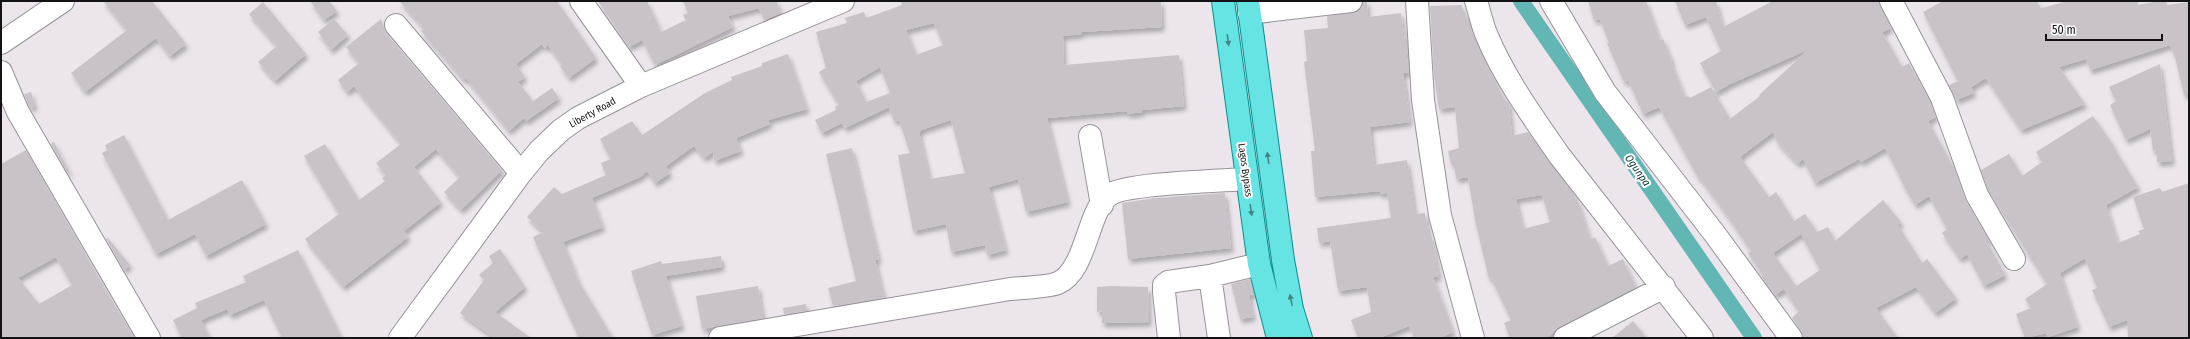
<svg xmlns="http://www.w3.org/2000/svg" width="2190" height="339" viewBox="0 0 2190 339" font-family="'Fira Sans Condensed',sans-serif">
  <defs>
    <filter id="shadow"><feDropShadow dx="2.5" dy="4.5" stdDeviation="2" flood-color="#0004"/></filter>
  </defs>
  <rect width="100%" height="100%" fill="#ece6ec"/>
  <g fill="none" stroke-linecap="round" stroke-linejoin="round">
    <path stroke="#62b6b4" stroke-width="16" d="M1521 1 1754 338"/>
  </g>
  <path fill="#c9c3c9" fill-rule="evenodd" filter="url(#shadow)" d="M103 1H152L186 44 170 56 156 38 85 92 71 73 127 30Z
    M310 1H329L337 11 324 20Z
    M399 1H557L596 58 569 78 560 66 562 65 548 45 545 48 542 44 516 64 525 77 518 82 533 101 552 88 559 98 526 121 524 118 509 131 466 78 464 80 421 31 424 28Z
    M598 1H647L661 32 686 20 683 15 688 13 683 1H777L780 13 764 20 759 8 728 16 733 27 655 65 642 40 629 47Z
    M901 1H1161L1162 27 1081 32 1082 34 1063 36 1064 65 1179 55 1184 106 1142 110V112L1127 114V111L1047 118 1068 202 1026 212 1018 179 989 187 1006 250 987 255 985 245 951 252 946 224 913 231 898 155 910 153 899 120 894 121 889 107 845 128 842 123 822 133 815 120 836 110 835 107 839 105 819 72 826 68 816 32 847 23 845 18 864 12 866 18 902 5ZM934 23 943 45 916 55 906 30ZM880 67 890 93 866 102 856 81ZM951 120 965 173 930 179 919 132H921V130Z
    M1363 1H1367L1368 17 1401 13 1408 65 1409 73H1403L1410 122 1370 127 1374 165 1407 160 1415 214 1425 213 1429 237H1432L1439 276 1433 277 1453 332 1440 338H1414L1409 326 1379 338H1358L1351 320 1371 312 1367 287 1338 291 1330 241 1319 243 1317 228 1391 218 1387 193 1380 194V191L1315 197 1311 151H1315L1304 62 1307 61 1304 30 1328 28 1327 16 1358 11Z
    M1588 1H1646L1660 40 1663 39 1672 61 1671 62 1685 97 1688 96 1690 98 1711 87 1730 119 1760 96 1759 95 1809 49 1730 84 1716 92 1700 63 1721 51 1706 17 1685 25 1675 1H1716L1723 27 1773 1H1879L1891 28 1882 32 1902 67 1909 63 1931 103 1936 117 1928 121 1955 170 1966 201 1989 240 1987 241 2005 275 1984 286 1967 254 1960 259 1942 233 1947 229 1929 196 1915 205 1901 181H1902L1885 148 1861 162 1859 159 1815 183 1803 159 1798 164 1778 143 1773 132 1740 157 1769 197 1776 192 1794 221 1805 214 1817 232 1828 227 1835 241 1883 200 1901 222 1898 225 1922 263 1927 259 1956 298 1935 313 1916 287 1876 308 1898 338H1803L1801 331 1792 318 1799 311 1784 289 1775 295 1761 276 1763 275 1748 253 1751 251 1731 221 1700 178 1699 179 1659 107 1643 114 1628 80 1624 82 1607 43H1609L1600 19 1594 20ZM1801 234 1820 270 1796 286 1773 253Z
    M1943 1H2037L2041 8 2068 1H2137L2138 5 2158 1H2166L2167 5 2189 2V95H2184L2175 57 2170 45 2090 70 2086 59 2059 67 2085 104 2021 130 1986 78 1971 87 1974 93 1956 100 1949 85 1958 81 1923 12Z
    M263 2 306 54 275 81 258 62 277 46 249 14Z
    M1462 5V13H1466L1467 20H1469L1483 57 1504 99 1509 103 1512 136 1528 132 1574 194 1576 201H1578L1590 239 1595 237 1608 266 1623 259 1636 287 1559 327 1551 335 1545 338H1510L1504 323 1511 320 1491 278 1489 279 1475 220 1468 177 1456 179 1454 164H1451L1448 151 1459 148 1455 107 1439 109 1434 76 1430 6ZM1542 195 1550 222 1523 229 1516 199Z
    M334 19 348 35 331 50 318 32Z
    M381 19 386 33 502 170 461 210 444 192 460 177 436 149 414 167 441 202 404 231 408 237 343 287 305 239 339 214 304 156 325 144 359 200 385 181 382 178 386 175 376 163 401 144 354 86 347 92 338 80 359 63 346 47Z
    M788 54 807 109 768 120 770 124 736 138 741 151 714 161 713 152 704 158 694 146 666 166 670 173 655 183 647 171 640 177 592 198 603 227 563 242 579 282 613 338H579L533 237 543 232 527 217 554 187 562 194 606 175 601 163 611 159 600 139 632 121 642 135 705 93 732 80 731 77 762 66V63Z
    M2160 64 2172 161 2157 162V150L2153 151 2150 129 2126 140 2110 105 2116 101 2109 87Z
    M31 92 35 106 30 108 24 94Z
    M2093 116 2114 146H2113L2138 187 2106 205 2118 243 2140 234 2138 231 2144 229 2133 197 2160 188 2162 192 2189 183V338H2128L2127 320 2109 327 2092 290 2097 288 2085 258 2060 273 2078 327 2048 337 2046 333 2025 338 2016 314 2031 308 2025 299 2047 284 1988 190 1981 170 2009 154 2022 176 2042 162 2036 152Z
    M124 135 168 220 242 180 266 224 206 256 195 234 156 254 102 153 107 150 105 145Z
    M54 142 70 173 68 174 51 144Z
    M852 148 879 260H875L884 298 833 306 828 288 856 281 826 154Z
    M26 150 111 299 135 338H1V164ZM56 257 72 285 39 304 18 278Z
    M1225 193 1231 248 1128 259 1122 203 1155 198Z
    M108 238 130 265 124 270 106 239Z
    M500 249 525 287 495 312 531 338H495L460 313 484 280 479 275 493 263 489 256Z
    M298 250 342 338H282L264 300 230 315 227 309 201 320 210 338H182L173 320 197 308 195 303 246 282 243 276Z
    M721 256 722 267 666 276 682 326 652 335 631 271 661 261 662 264Z
    M1250 279 1254 294 1249 295 1253 317 1240 319 1231 284Z
    M758 286 763 318 702 329 696 296Z
    M1110 286 1148 287 1149 322 1102 323V311L1097 312V287Z
    M806 304 807 311 784 314 783 308Z
    M1633 321 1647 338H1612Z"/>
  <g fill="none" stroke-linecap="round" stroke-linejoin="round">
    <g stroke="#989398" stroke-width="24">
      <path id="minor" d="M581 1 641 86
        M1417 1 1423 100 1440 215 1473 338
        M1476 1C1480 13 1482 25 1487 36 1505 79 1533 117 1559 155L1702 338
        M1551 1 1605 92 1714 233 1791 338
        M1891 1 1942 98 1977 195 2014 259
        M1249 13 1351 1
        M396 25 521 173
        M1 43 63 1
        M1 72 18 112 149 338
        M1090 136 1102 205
        M1210 276 1219 338
        M400 338 521 173 539 151 561 130 578 118 641 86 843 1
        M720 338 1010 289C1021 288 1049 287 1058 283 1087 270 1087 211 1109 195 1126 183 1221 181 1247 179
        M1169 338 1164 292V285L1168 282 1210 276 1259 264
        M1565 338 1664 287"/>
    </g>
    <g stroke="#078f8e" stroke-width="24">
      <path id="major" d="M1223 1 1259 264 1278 338
        M1248 1 1283 260 1292 309 1301 338"/>
    </g>
    <use href="#minor" stroke="#fff" stroke-width="22"/>
    <use href="#major" stroke="#66e4e3" stroke-width="22"/>
  </g>
  <defs><path id="oneway-solid" d="M-6-.8H1V-3.2L6.5 0L1 3.2V.8H-6Z"/></defs>
  <g fill="#418686">
    <use href="#oneway-solid" transform="translate(1228 40) rotate(82)"/>
    <use href="#oneway-solid" transform="translate(1268 158) rotate(-98)"/>
    <use href="#oneway-solid" transform="translate(1251 210) rotate(82)"/>
    <use href="#oneway-solid" transform="translate(1291 300) rotate(-101)"/>
  </g>
  <g text-anchor="middle" stroke-width="4" stroke-linejoin="round" paint-order="stroke">
    <g font-size="10" fill="#141214" stroke="#fff">
      <text transform="translate(592 112) rotate(-29)" y="4">Liberty Road</text>
      <text transform="translate(1246 170) rotate(82)" y="4">Lagos Bypass</text>
    </g>
    <g font-size="11" font-style="italic" fill="#0b3535" stroke="#fff">
      <text transform="translate(1638 170) rotate(55)" y="4">Ogunpa</text>
    </g>
  </g>
  <rect width="2190" height="339" fill="none" stroke="#141214" stroke-width="4"/>
  <path d="M2046 34v6h116v-6" fill="none" stroke="#141214" stroke-width="2"/>
  <text x="2052" y="34" font-size="12" fill="#141214" stroke="#ffffff" stroke-width="3" paint-order="stroke">50 m</text>
</svg>
